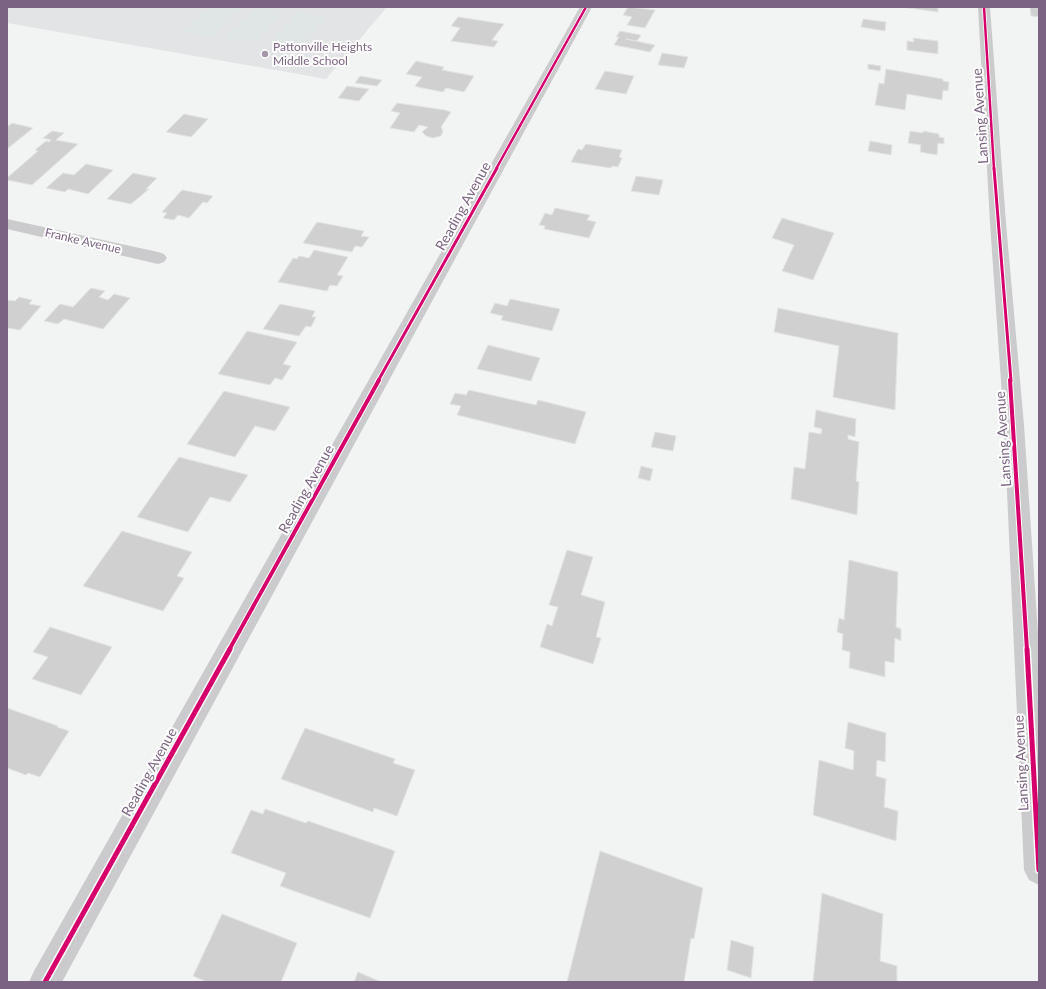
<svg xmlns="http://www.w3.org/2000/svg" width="1046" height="989" viewBox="0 0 1046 989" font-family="Lato,sans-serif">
  <rect width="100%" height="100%" fill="#f2f4f3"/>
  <path fill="#e3e4e6" d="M7 7H387L326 79 7 23Z"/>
  <path fill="#e0e6e5" d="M210 7H243L212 36 183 32Z
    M257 7 286 10 255 42 225 38Z
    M299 12 328 16 298 49 268 45Z"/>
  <path fill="#d0d0d1" stroke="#e2e4e2" d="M628 7 655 10 645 28 627 25 632 17 623 15Z
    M901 7H938V12Z
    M1030 7 1039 8V17L1031 16Z
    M458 17 504 24 492 40 498 41 494 47 451 41 460 28 451 26Z
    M863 19 886 22 885 31 861 27Z
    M620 31 641 35 637 41 626 39 655 45 650 52 614 45 619 37H616Z
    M913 38 938 41V54L907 50V41L914 42Z
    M662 53 688 57 684 68 658 65Z
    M416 61 444 67 442 70 474 76 464 92 446 88 443 92 422 88 415 86 422 77 406 74Z
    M868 64 881 66 880 71 868 69Z
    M886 69 943 79V81L949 82 948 91 943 90 942 100 907 94 905 110 875 105 879 83 884 84Z
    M605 71 634 76 626 94 595 89Z
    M360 76 382 80 377 86 355 83Z
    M347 86 369 89 359 101 338 98Z
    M397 103 445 110 451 112 441 127 443 131 441 136 433 138 426 136 422 132 428 127 419 125 414 132 390 128 400 113 391 111Z
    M184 114 208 119 191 137 166 132Z
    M12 123 33 128 7 149V127Z
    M52 131 64 133 56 140 78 144 32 185 7 180V178L38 151 35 150 46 141 49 142 51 140 43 138Z
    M910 131 923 133V131L939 134V137L944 138V144L938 143 937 155 920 152 921 145 908 143Z
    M870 141 892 145 891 155 868 151Z
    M586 144 622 150 619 157 622 158 618 167 612 166 611 168 571 162 578 149 582 150Z
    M86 164 113 170 88 194 68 189 65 192 46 188 63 173 74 175Z
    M133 173 157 178 146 189H149L131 204 107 199Z
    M636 176 663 180 659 195 631 191Z
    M182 190 213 196 207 203 203 202 189 218 178 215 174 220 163 218 167 213 162 212Z
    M555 208 590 215 587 220 596 222 589 238 544 229 545 226 539 225 545 213 552 215Z
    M782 218 834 233 813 280 782 271 794 245 772 238Z
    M317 222 364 231 361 236 369 237 362 247 355 246 352 252 303 243Z
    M314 250 348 257 337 275 343 276 337 286 330 285 327 291 278 282 293 258 297 259 299 256 309 258Z
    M91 288 105 291 99 297 108 300 114 294 130 298 103 329 64 319 58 324 44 321 60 304 73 307Z
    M19 297 32 300 29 304 41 306 20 330 7 328V300L15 301Z
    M510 299 560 309 552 331 501 320 503 316 490 313 495 303 507 306Z
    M280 304 315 311 312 317H316L311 327 306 326 299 336 263 329Z
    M778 308 898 333 895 410 833 397 839 346 774 332Z
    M247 331 297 342 283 364 291 366 282 380 275 378 270 385 218 374Z
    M488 345 540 358 531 381 477 369Z
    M469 390 536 405 538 400 586 412 575 444 457 415 461 406 450 404 455 393 466 395Z
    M224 391 290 407 275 431 255 426 235 457 187 444Z
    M816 410 856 419 855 437 848 435V439L859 442 856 481 859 482 857 515 791 499 794 467 805 469 809 432 821 434 822 429 814 427Z
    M655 432 676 436 673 451 651 447Z
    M179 457 248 475 230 502 210 497 188 532 137 517Z
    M641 466 653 469 650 481 638 478Z
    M122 531 192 552 177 576 184 578 163 611 83 586Z
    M567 550 593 557 581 595 605 602 596 637 601 638 593 664 540 647 547 624 552 626 558 607 549 605Z
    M849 560 898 572 896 627 901 629V641L895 638 894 663 885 661V677L849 668 850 652 842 650 843 634 837 632 839 618 844 620Z
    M50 627 112 647 81 695 32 679 48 657 33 652Z
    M7 708 58 726 57 727 69 731 40 777 28 773 26 775 7 768Z
    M848 722 886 733 885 762 877 760 876 776 886 779 884 807 898 811 896 841 813 815 819 760 853 770 854 751 845 748Z
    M305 728 395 759 393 763 415 770 397 816 374 808 373 812 281 779Z
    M265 809 306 823 308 821 395 851 370 918 280 886 286 873 231 853 251 810 263 814Z
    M600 851 703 888 694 939 691 938 684 982H567Z
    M822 893 883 914 880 961 897 966V982H813Z
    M222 914 297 943 281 982H207L193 976Z
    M731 940 754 947 751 978 727 970Z
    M358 972 381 982H354Z"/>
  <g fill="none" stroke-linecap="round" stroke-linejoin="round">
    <path fill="#cbcacc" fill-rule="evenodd" d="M580 7H592L62 982H29L34 971Z
      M978 7H990L1006 223 1024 425 1039 648V885L1029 880 1024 870 1004 425 990 223Z
      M7 219 158 252 164 254 167 258 164 262 158 264 7 229Z"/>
    <g stroke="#fff" stroke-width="4">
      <path id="cycleway-far3" d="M984 7 994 169
        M496 169 586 7"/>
    </g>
    <g stroke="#fff" stroke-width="5">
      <path id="cycleway-far2" d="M994 168 1011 381
        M378 381 497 168"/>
    </g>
    <g stroke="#fff" stroke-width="6">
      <path id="cycleway-far1" d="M1010 380 1027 650
        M229 650 379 380"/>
    </g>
    <g stroke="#fff" stroke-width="8">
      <path id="cycleway" d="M1027 649 1039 870
        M45 982 230 649"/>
    </g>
    <use href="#cycleway-far3" stroke="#d6006c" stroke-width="2.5"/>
    <use href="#cycleway-far2" stroke="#d6006c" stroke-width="3"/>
    <use href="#cycleway-far1" stroke="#d6006c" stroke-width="4"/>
    <use href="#cycleway" stroke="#d6006c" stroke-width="5"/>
  </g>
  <circle fill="#a596aa" stroke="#fff" stroke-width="1.5" cx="265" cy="54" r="4"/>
  <g text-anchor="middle" stroke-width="4" stroke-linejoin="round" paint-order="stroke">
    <g font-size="12" fill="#7b6483" stroke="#fff" text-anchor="start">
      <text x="273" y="51">Pattonville Heights<tspan x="273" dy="14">Middle School</tspan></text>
    </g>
    <g font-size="12" fill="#7b6483" stroke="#fff">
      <text transform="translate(83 241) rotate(13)" y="4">Franke Avenue</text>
    </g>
    <g font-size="14" fill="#7b6483" stroke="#fff">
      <text transform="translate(980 116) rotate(-94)" y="5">Lansing Avenue</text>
      <text transform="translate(463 206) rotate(-61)" y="5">Reading Avenue</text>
      <text transform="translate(1003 439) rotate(-94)" y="5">Lansing Avenue</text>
      <text transform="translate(306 489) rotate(-61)" y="5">Reading Avenue</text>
      <text transform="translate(1021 763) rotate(-93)" y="5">Lansing Avenue</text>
      <text transform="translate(149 772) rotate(-61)" y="5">Reading Avenue</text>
    </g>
  </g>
  <rect width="1046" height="989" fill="none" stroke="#7b6483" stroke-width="16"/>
</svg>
